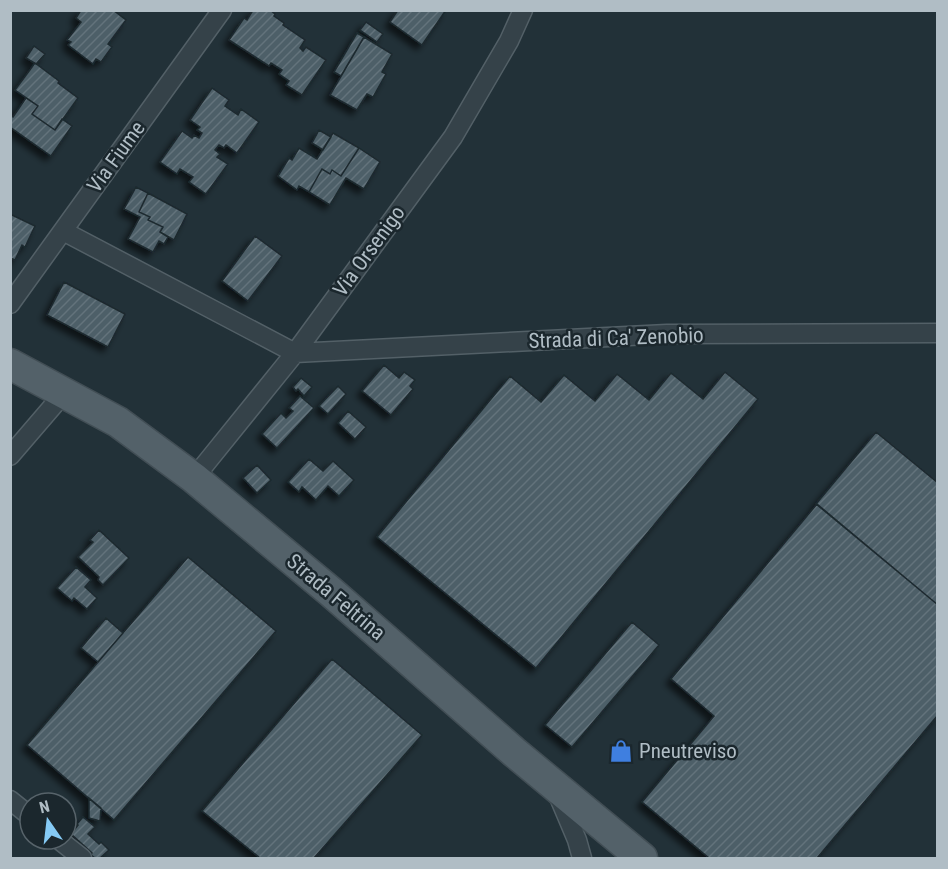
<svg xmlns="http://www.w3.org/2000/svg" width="948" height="869" viewBox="0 0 948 869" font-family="'Roboto Condensed',sans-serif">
  <defs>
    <pattern id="building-hatch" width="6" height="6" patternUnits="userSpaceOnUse" patternTransform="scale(1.5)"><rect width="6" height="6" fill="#4d5e67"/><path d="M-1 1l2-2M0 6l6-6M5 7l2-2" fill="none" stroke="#64737b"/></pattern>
    <filter id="shadow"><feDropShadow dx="-5" dy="5" stdDeviation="3" flood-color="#0009"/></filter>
  </defs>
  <rect width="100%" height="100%" fill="#223138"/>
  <path fill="url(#building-hatch)" stroke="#1d292f" stroke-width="1.5" filter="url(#shadow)" d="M81 10H113L126 20 108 44 112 47 101 62 96 59 93 64 68 45 71 42 67 40 81 22 76 18Z
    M253 10H270L275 14 274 16 284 23 283 25 305 40 300 48 303 51 306 47 326 60 302 95 286 85 289 81 279 74 282 70 271 63 269 66 229 40 244 18 247 20Z
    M398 10H446L422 45 390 22Z
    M366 22 383 34 377 42 360 30Z
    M357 33 364 37 341 76 334 72Z
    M364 37 392 54 382 72 386 74 373 97 367 94 357 110 330 95Z
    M34 46 45 54 36 64 26 58Z
    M35 63 59 81 58 83 78 98 55 130 32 114 38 106 15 90Z
    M212 88 229 100 225 106 238 115 241 109 259 122 237 153 226 145 224 148 219 145 215 150 220 154 217 157 228 164 206 194 189 182 193 177 180 169 177 174 160 162 182 131 192 138 194 135 199 138 202 133 197 130 200 127 190 120Z
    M26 98 38 106 32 114 55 130 62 119 72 126 51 156 10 127V115L13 117Z
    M319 130 331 137 323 150 312 143Z
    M333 133 359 148 341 176 332 170 330 174 322 169 309 192 299 186 297 190 278 176 289 158 292 160 299 148 317 159Z
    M359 148 380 162 364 189 346 178 330 205 309 192 322 169 330 174 332 170 341 176Z
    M136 187 148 193 139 212 150 217 148 220 163 227 160 232 168 237 164 244 159 241 153 252 128 239 140 217 124 209Z
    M148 193 187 214 174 240 160 232 163 227 148 220 150 217 139 212Z
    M10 214 35 226 25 247 22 245 15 260 10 258Z
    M255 236 282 256 248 301 222 281Z
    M64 282 125 314 108 347 47 315Z
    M384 365 399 378 404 372 415 380 410 386 413 389 391 415 362 391Z
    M725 372 758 399 536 668 377 537 510 376 541 402 564 375 595 401 617 374 649 400 671 373 703 399Z
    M301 378 312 387 304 396 298 389 296 391 293 387Z
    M338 386 346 394 328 414 319 406Z
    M300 396 314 408 277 448 262 434 281 413 286 418 293 411 289 408Z
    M348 411 366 427 355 439 338 423Z
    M876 432 938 483V605L816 504Z
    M309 459 323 471 333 461 354 480 339 496 328 486 316 500 302 487 299 492 288 482Z
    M257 465 271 480 257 493 243 478Z
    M817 504 938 605V715L817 858H709L642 802 714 716 671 679Z
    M99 530 129 558 103 585 98 580 99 577 78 557 93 542 90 540Z
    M188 557 276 631 114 820 27 745Z
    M76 567 91 580 85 587 97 598 87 609 74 598 72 601 57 588Z
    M106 618 123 633 98 662 81 648Z
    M632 622 659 645 572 747 545 725Z
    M332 659 422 735 314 858H260L202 811Z
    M89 798 101 808 100 821 89 818Z
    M83 817 95 827 88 834 99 844 101 842 109 850 100 858H95L91 855 92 853 71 834 78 825 77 824Z"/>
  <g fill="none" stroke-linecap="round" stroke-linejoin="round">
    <g stroke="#536067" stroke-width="21">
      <path id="minor" d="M63 231 295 353 667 334 938 333
        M10 304 222 10
        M10 456 65 392
        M194 478 295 353 453 137 509 41 523 10
        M558 795 577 840 582 858
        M10 800 30 816
        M58 839 82 858"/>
    </g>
    <g stroke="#424e55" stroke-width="33">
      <path id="primary" d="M10 364 118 422 194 478 331 592 514 752 642 858"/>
    </g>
    <use href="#minor" stroke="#354249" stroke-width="18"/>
    <use href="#primary" stroke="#536169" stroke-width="30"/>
  </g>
  <defs>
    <g id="shop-bare" transform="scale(1.8)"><path d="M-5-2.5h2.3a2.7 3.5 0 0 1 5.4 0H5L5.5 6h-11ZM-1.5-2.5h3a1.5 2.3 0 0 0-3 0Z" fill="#3f7fe0" stroke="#1b272d" stroke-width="2.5" paint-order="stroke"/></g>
  </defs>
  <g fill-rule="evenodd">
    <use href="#shop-bare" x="621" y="751"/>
  </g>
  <g text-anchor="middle" stroke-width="5" stroke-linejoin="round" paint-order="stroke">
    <g font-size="21" fill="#b0bdc5" stroke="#1b272d">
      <text transform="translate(116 157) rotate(-54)" y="7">Via Fiume</text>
      <text transform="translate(369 251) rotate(-54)" y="7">Via Orsenigo</text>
      <text transform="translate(616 338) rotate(-2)" y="7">Strada di Ca' Zenobio</text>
      <text transform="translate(336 597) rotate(40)" y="7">Strada Feltrina</text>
    </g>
    <g font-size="21" fill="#b0bdc5" stroke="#1b272d" text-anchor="start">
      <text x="639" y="758">Pneutreviso</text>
    </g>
  </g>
  <rect width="948" height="869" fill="none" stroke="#b0bdc5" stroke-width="24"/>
  <g transform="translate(48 821) rotate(346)"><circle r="28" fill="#1b272d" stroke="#57636a" stroke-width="1.5"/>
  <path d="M0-4.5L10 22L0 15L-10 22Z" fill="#85caf5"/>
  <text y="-9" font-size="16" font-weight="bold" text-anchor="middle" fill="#b0bdc5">N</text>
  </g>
</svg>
